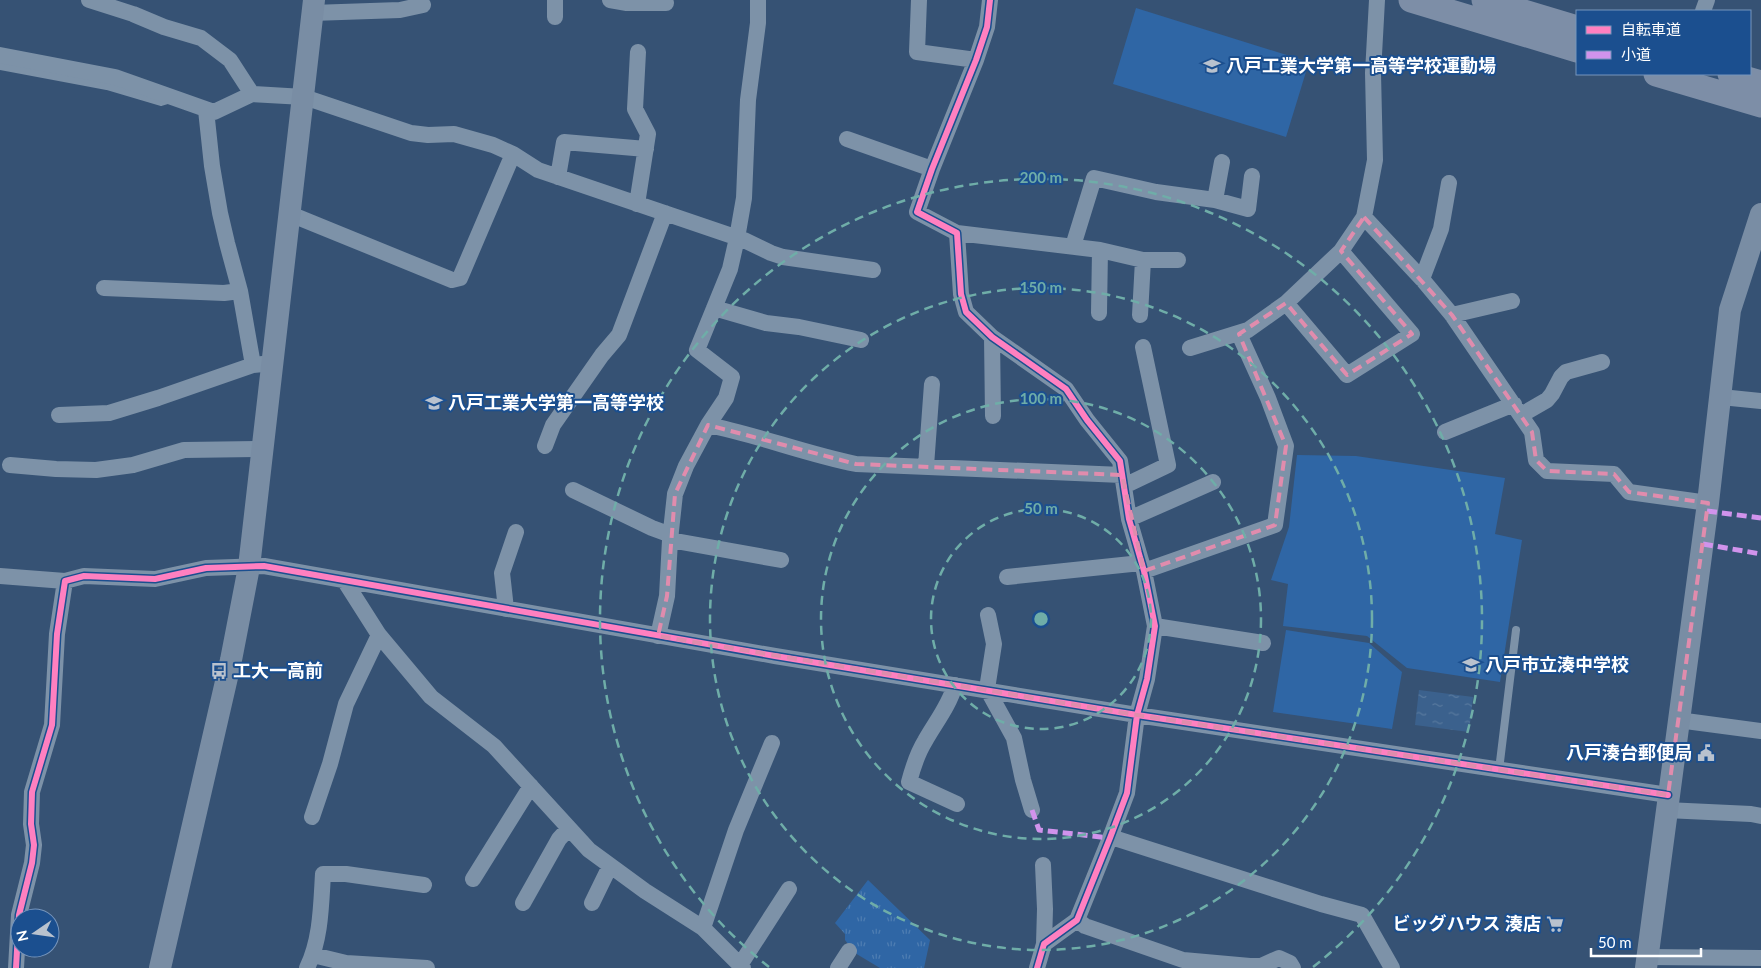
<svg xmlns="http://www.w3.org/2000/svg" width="1761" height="968" viewBox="0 0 1761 968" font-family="Lato,'Noto Sans JP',sans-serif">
  <defs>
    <pattern id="grass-tufts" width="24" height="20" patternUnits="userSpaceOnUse" patternTransform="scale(1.25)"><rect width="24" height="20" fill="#2f66a5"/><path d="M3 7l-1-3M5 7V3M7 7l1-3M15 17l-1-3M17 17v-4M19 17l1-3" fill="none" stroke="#4e7db2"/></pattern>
    <pattern id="water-ripples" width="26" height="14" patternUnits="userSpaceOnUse" patternTransform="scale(1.25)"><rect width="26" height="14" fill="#3b618d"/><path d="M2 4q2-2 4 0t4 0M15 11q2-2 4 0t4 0" fill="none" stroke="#58799e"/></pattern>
  </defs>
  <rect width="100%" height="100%" fill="#365274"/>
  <path fill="url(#grass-tufts)" d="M868 880 930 940 924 968H880L855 953 845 940V934L835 923Z"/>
  <path fill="#2f66a5" d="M1136 8 1309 62 1286 137 1113 84Z
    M1297 455 1356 456 1505 478 1495 534 1522 540 1500 682 1407 668 1367 636 1283 626 1288 584 1271 580 1289 527Z
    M1286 630 1369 643 1402 672 1392 729 1273 712Z"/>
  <path fill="url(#water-ripples)" d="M1419 690 1473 697 1469 732 1415 725Z"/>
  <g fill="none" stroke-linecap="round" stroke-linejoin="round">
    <path stroke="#7d92a8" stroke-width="8" d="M0 66 107 86 161 102 171 99
      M1499 770 1516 630"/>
    <path stroke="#7d92a8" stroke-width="16" d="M89 0 133 14 164 27 201 38 230 60 252 94
      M610 0 627 3H666
      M919 0 917 52 976 60
      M990 0 987 27 976 60 932 169 917 212 957 233 961 294 966 312 992 337 1066 389 1087 420 1120 461 1129 519 1144 571 1155 626 1147 679 1137 715 1127 793 1110 838 1077 920 1044 944 1037 968
      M1703 11 1707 0
      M312 13 400 10 423 5
      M555 17V0
      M0 55 115 77 214 112 252 94 304 97 411 133 428 135 454 134 493 145 513 154 538 170 744 240 771 253 783 257 873 270
      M206 110 212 166 220 213 227 243 240 291 253 365
      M847 139 932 169
      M558 177 564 142 646 149
      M1215 200 1222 162
      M637 204 648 134 635 109 638 52
      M290 214 452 280 460 278 513 154
      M1364 217 1422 279 1452 315 1532 432 1536 460 1547 471 1614 474 1629 492 1708 503
      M957 233 1100 250 1143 260H1178
      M1073 246 1094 178 1156 192 1215 200 1248 209 1252 176
      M1422 279 1441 229 1449 183
      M104 288 224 293 240 291
      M1286 303 1347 375 1412 334 1341 251
      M714 308 766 323 799 327 861 340
      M1099 313 1100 250
      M1140 315 1143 260
      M1452 315 1512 301
      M992 337 993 416
      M1190 348 1248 330 1286 303 1341 251 1364 217 1375 160 1373 73 1377 0
      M1721 397 1761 401
      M59 415 109 413 158 398 253 365 263 364
      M1521 415 1547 400 1552 394 1561 377 1566 372 1602 362
      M708 425C758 435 806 454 856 464L1122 475
      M1445 432 1514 404
      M545 446 553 425 602 355 619 335 665 213
      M10 465 56 469 96 470 133 465 184 450 262 449
      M926 466 932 384
      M1124 486 1168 465 1143 347
      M573 490 652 528 671 535
      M1129 519 1213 482
      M670 540 781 560
      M1144 571 1275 525 1286 446 1268 398 1239 334
      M0 576 65 581
      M1007 577 1141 563
      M344 580 379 635 431 697 494 746 589 850 645 891 703 928 743 968
      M506 609 502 573 516 532
      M988 615 994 644 987 689 1014 738 1023 780 1032 810
      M1155 626 1263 643
      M658 636 667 596 670 540 675 494 686 466 708 425 726 398 732 377 697 350 730 269 737 238 744 198 748 100 758 23V0
      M955 685C949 706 935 723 925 741 917 754 913 767 909 782L957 804
      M1678 720 1761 731
      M1666 810 1751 814 1761 816
      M312 817 330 764 346 704 379 635
      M1111 837 1321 904 1362 915 1392 968
      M1043 865 1045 909 1044 944
      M473 879 531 786
      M523 903 559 839 569 828
      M592 903 610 866
      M1077 920 1085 926 1183 960 1250 966H1261L1279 958 1290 963 1293 968
      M703 928 736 830 772 743
      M313 955 346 963 427 968
      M1647 957 1761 958
      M740 965 789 889
      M16 968 19 915 32 863 34 845 31 824 32 792 52 725 57 634 65 581 84 576 155 579 206 568 264 566 775 656 1137 715 1668 795
      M307 968C321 939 321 906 323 874H346L424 885
      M838 968 849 951"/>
    <path stroke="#798da4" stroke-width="22" d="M160 968 231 660 249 567 314 0
      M1646 968 1708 503 1730 310 1761 214"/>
    <path stroke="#7d8ea7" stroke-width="25" d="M1411 0 1577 50
      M1484 0 1577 28
      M1656 74 1761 105
      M1730 74 1761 83"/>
    <path stroke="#d193ec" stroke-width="5" stroke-dasharray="10 5" stroke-linecap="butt" d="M1707 511 1761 518
      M1703 544 1761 554
      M1032 810 1039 830 1110 838"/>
    <g stroke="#1b4f8f" stroke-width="9">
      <path id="cycleway" d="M990 0 987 27 976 60 932 169 917 212 957 233 961 294 966 312 992 337 1066 389 1087 420 1120 461 1129 519 1144 571 1155 626 1147 679 1137 715 1127 793 1110 838 1077 920 1044 944 1037 968
        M16 968 19 915 32 863 34 845 31 824 32 792 52 725 57 634 65 581 84 576 155 579 206 568 264 566 775 656 1137 715 1668 795"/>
    </g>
    <use href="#cycleway" stroke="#ff80c0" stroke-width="6"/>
  </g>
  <path fill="none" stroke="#e08cad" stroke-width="4" stroke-dasharray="10 6" stroke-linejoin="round" d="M1364 217 1452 315 1532 432 1536 460 1547 471 1614 474 1629 492 1708 503 1668 795 1137 715 658 636 667 596 675 494 708 425 856 464 1122 475 1144 571 1275 525 1286 446 1239 334 1286 303 1347 375 1412 334 1341 251Z"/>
  <g fill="none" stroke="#6fada8" stroke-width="2.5" stroke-dasharray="9 6">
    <circle cx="1041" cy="619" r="110"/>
    <circle cx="1041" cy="619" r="220"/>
    <circle cx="1041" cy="619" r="331"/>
    <path d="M769 967A441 441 0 1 1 1313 967"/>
  </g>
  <defs>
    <g id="school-bare" transform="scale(1.35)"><path d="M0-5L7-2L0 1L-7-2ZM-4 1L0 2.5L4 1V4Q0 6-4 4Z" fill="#b9c2ce" stroke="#1b4f8f" stroke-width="2.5" paint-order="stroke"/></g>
    <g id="bus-bare" transform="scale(1.35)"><path d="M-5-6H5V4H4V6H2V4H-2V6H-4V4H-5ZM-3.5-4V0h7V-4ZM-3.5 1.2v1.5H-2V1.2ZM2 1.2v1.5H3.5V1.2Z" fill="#b9c2ce" stroke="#1b4f8f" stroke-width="2.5" paint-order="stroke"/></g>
    <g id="civic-bare" transform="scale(1.35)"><path d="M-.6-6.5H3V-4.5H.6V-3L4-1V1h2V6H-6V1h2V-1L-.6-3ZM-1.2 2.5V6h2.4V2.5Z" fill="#b9c2ce" stroke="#1b4f8f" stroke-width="2.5" paint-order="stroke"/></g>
    <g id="supermarket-bare" transform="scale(1.35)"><path d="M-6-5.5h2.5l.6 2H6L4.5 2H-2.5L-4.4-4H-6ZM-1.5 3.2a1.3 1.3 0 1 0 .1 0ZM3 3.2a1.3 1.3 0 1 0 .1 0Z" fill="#b9c2ce" stroke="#1b4f8f" stroke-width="2.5" paint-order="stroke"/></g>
  </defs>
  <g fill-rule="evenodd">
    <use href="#school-bare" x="1212" y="66"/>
    <use href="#school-bare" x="434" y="403"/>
    <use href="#school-bare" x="1471" y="665"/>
    <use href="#bus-bare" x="219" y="671"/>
    <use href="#civic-bare" x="1706" y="753"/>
    <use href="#supermarket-bare" x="1555" y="924"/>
  </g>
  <g text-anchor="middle" stroke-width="4" stroke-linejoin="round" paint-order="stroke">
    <g font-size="18" font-weight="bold" fill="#fff" stroke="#1b4f8f" text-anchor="start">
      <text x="1226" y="72">八戸工業大学第一高等学校運動場</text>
      <text x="448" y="409">八戸工業大学第一高等学校</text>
      <text x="1485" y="671">八戸市立湊中学校</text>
      <text x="233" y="677">工大一高前</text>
      <text x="1692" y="759" text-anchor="end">八戸湊台郵便局</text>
      <text x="1541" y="930" text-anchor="end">ビッグハウス 湊店</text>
    </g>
  </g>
  <circle cx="1041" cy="619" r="8" fill="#6fada8" stroke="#1b4f8f" stroke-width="2.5"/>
  <g font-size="15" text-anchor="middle" font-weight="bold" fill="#6fada8" stroke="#1b4f8f" stroke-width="4" stroke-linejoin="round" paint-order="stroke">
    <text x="1041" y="183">200 m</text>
    <text x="1041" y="293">150 m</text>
    <text x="1041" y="404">100 m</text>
    <text x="1041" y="514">50 m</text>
  </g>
  <rect x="1576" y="10" width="175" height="65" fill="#1b4f8f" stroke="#7695bc"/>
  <rect x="1586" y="26" width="25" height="8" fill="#ff80c0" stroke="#7695bc"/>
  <text x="1621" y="35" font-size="15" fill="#ffffff">自転車道</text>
  <rect x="1586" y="51" width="25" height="8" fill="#d193ec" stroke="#7695bc"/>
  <text x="1621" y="60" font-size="15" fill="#ffffff">小道</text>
  <g transform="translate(35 933) rotate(257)"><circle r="24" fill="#1b4f8f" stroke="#7695bc"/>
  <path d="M0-4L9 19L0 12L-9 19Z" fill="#b9c2ce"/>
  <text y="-8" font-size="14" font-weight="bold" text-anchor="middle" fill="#ffffff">N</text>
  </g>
  <path d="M1591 948v8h110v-8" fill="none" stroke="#ffffff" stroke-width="2.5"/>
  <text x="1598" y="948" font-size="15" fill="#ffffff" stroke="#1b4f8f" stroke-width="4" paint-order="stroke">50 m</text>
</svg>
